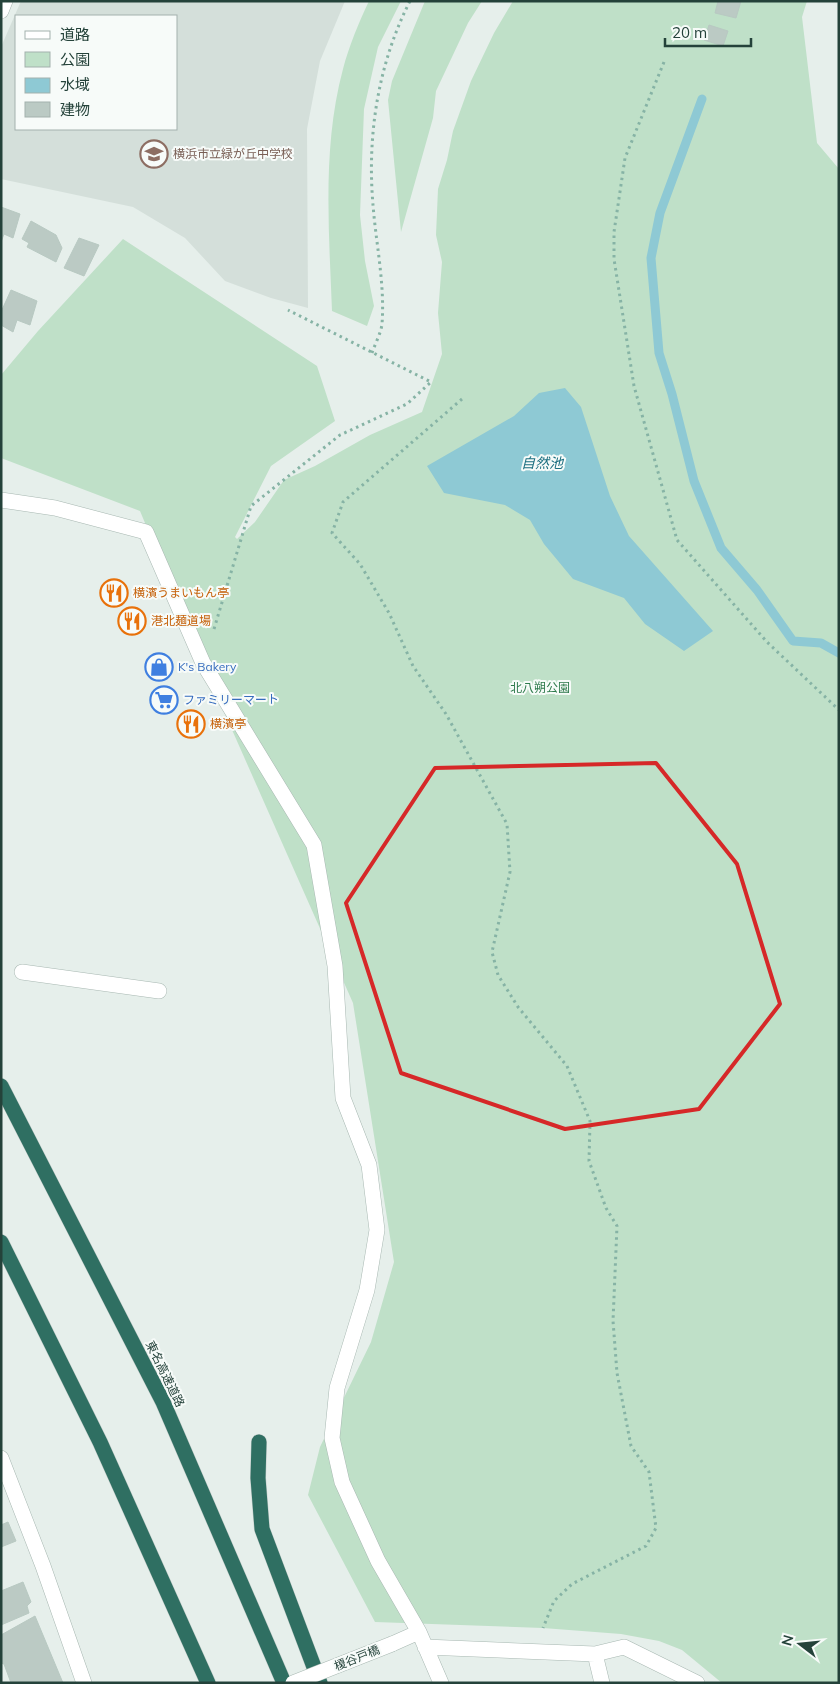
<svg xmlns="http://www.w3.org/2000/svg" width="840" height="1684" viewBox="0 0 840 1684" font-family="Mulish,'Noto Sans JP',sans-serif">
  <rect width="100%" height="100%" fill="#e6efeb"/>
  <path fill="#d4dfda" fill-rule="evenodd" d="M21 1H345L320 61 307 129 308 308 271 298 225 281 185 238 133 207 1 179V47ZM16 16H176V129H16Z"/>
  <path fill="#bfe0c8" d="M369 1H401L378 47 364 109 360 215 365 261 374 306 367 326 332 311C329 231 322 147 343 69 349 46 359 22 369 1Z
    M425 1H482L468 23 436 91 433 118 401 232 388 100 392 81Z
    M513 1H807L802 17 817 143 839 169V1683H722L682 1650 659 1641 621 1634 543 1628 375 1622 308 1495 320 1447 371 1342 394 1262 353 1003 225 714 169 604 176 597 140 511 1 458V375L38 331 123 239 317 366 335 421 271 466 235 537 237 539 255 522 284 480 315 466 370 435 422 412 442 354 438 313 442 262 436 235 438 189 447 160 453 131 471 81 494 33Z"/>
  <path fill="#8ec9d4" d="M565 388 581 407 610 496 629 536 713 631 684 651 645 624 624 598 573 579 544 544 530 520 505 505 444 493 427 466 514 416 539 393Z"/>
  <g fill="none" stroke-linecap="round" stroke-linejoin="round">
    <path stroke="#8ec9d4" stroke-width="9" d="M702 99 660 213 651 258 659 353 672 394 694 481 721 548 757 590 793 641 821 643 839 653"/>
  </g>
  <path fill="#bbcac4" stroke="#b8c9c2" d="M718 1H741L736 18 715 13Z
    M709 25 728 31 723 46 704 40Z
    M1 207 20 214 13 238 4 234 1 242Z
    M31 221 56 235 62 248 56 262 27 247 29 243 22 239Z
    M79 238 99 245 84 276 64 268Z
    M11 290 37 301 30 325 17 320 13 332 1 325V312Z
    M8 1522 16 1541 1 1547V1525Z
    M23 1582 31 1602 27 1606 29 1613 1 1625V1591Z
    M35 1616 63 1683H11L4 1664 1 1663V1635Z"/>
  <g fill="none" stroke-linecap="round" stroke-linejoin="round">
    <g stroke="#a8b8b2" stroke-width="16">
      <path id="minor" d="M1 11 5 1
        M1 500 55 508 146 532 203 663 314 845 335 966 343 1098 369 1165 377 1230 367 1290 337 1388 332 1438 342 1482 378 1561 419 1632 441 1683
        M22 972 159 991
        M1 1458 43 1566 84 1683
        M392 1644 419 1632
        M425 1647 595 1654 602 1683
        M595 1654 624 1647 697 1683"/>
    </g>
    <g stroke="#c2cac8" stroke-width="16">
      <path id="highway" d="M1 1086 163 1402 284 1683
        M1 1242 100 1442 208 1683
        M259 1442 258 1478 262 1529 320 1683"/>
    </g>
    <path stroke="#86b3a5" stroke-width="3" stroke-dasharray="2.5 4" stroke-linecap="butt" d="M664 62 625 158 614 232V259L634 386 677 540 767 642 839 710
      M372 353C375 344 381 333 382 324 385 284 376 244 373 205 367 135 378 64 410 1
      M462 399 343 502 332 533 360 564 389 613 413 666 446 714 507 824 510 872 492 952 498 975 518 1007 567 1066 590 1121 589 1161 606 1208 617 1226 613 1321 617 1373 631 1446 649 1472 656 1528 646 1546 572 1584 554 1601 543 1628
      M214 629 251 506 340 435 407 404 431 382 288 310"/>
    <use href="#minor" stroke="#fff" stroke-width="15"/>
    <use href="#highway" stroke="#2f6f62" stroke-width="15"/>
    <g stroke="#a8b8b2" stroke-width="16" stroke-linecap="butt">
      <path id="minor-bridge" d="M293 1683 392 1644"/>
    </g>
    <use href="#minor-bridge" stroke="#fff" stroke-width="15"/>
  </g>
  <path fill="none" stroke="#d62828" stroke-width="4" stroke-linejoin="round" d="M656 763 737 864 780 1004 699 1109 565 1129 401 1073 346 903 435 768Z"/>
  <defs>
    <g id="school-ring" transform="scale(1.4375)"><circle r="9.5" fill="#f7fbf9" stroke="#8d6e63" stroke-width="1.5"/><path d="M0-5L7-2L0 1L-7-2ZM-4 1L0 2.5L4 1V4Q0 6-4 4Z" fill="#8d6e63"/></g>
    <g id="restaurant-ring" transform="scale(1.4375)"><circle r="9.5" fill="#f7fbf9" stroke="#e8710a" stroke-width="1.5"/><path d="M-5-6h1v4h1v-4h1v4h1v-4h1v5L-1.5 .5V6h-2V.5L-5-1ZM5-6V6H3V1.5H1.5Q1.5-4 5-6Z" fill="#e8710a"/></g>
    <g id="shop-ring" transform="scale(1.4375)"><circle r="9.5" fill="#f7fbf9" stroke="#3f7fe0" stroke-width="1.5"/><path d="M-5-2.5h2.3a2.7 3.5 0 0 1 5.4 0H5L5.5 6h-11ZM-1.5-2.5h3a1.5 2.3 0 0 0-3 0Z" fill="#3f7fe0"/></g>
    <g id="supermarket-ring" transform="scale(1.4375)"><circle r="9.5" fill="#f7fbf9" stroke="#3f7fe0" stroke-width="1.5"/><path d="M-6-5.5h2.5l.6 2H6L4.5 2H-2.5L-4.4-4H-6ZM-1.5 3.2a1.3 1.3 0 1 0 .1 0ZM3 3.2a1.3 1.3 0 1 0 .1 0Z" fill="#3f7fe0"/></g>
  </defs>
  <g fill-rule="evenodd">
    <use href="#school-ring" x="154" y="154"/>
    <use href="#restaurant-ring" x="114" y="593"/>
    <use href="#restaurant-ring" x="132" y="621"/>
    <use href="#shop-ring" x="159" y="667"/>
    <use href="#supermarket-ring" x="164" y="700"/>
    <use href="#restaurant-ring" x="191" y="724"/>
  </g>
  <g text-anchor="middle" stroke-width="4" stroke-linejoin="round" paint-order="stroke">
    <g font-size="12" fill="#785e54" stroke="#f7fbf9" text-anchor="start">
      <text x="173" y="158">横浜市立緑が丘中学校</text>
    </g>
    <g font-size="12" fill="#c56008" stroke="#f7fbf9" text-anchor="start">
      <text x="133" y="597">横濱うまいもん亭</text>
      <text x="151" y="625">港北麺道場</text>
      <text x="210" y="728">横濱亭</text>
    </g>
    <g font-size="12" fill="#366cbe" stroke="#f7fbf9" text-anchor="start">
      <text x="178" y="671">K's Bakery</text>
      <text x="183" y="704">ファミリーマート</text>
    </g>
    <g font-size="12" fill="#2d7a4b" stroke="#f7fbf9">
      <text x="540" y="692">北八朔公園</text>
    </g>
    <g font-size="12" fill="#24423a" stroke="#f7fbf9">
      <text transform="translate(165 1374) rotate(64)" y="4">東名高速道路</text>
      <text transform="translate(357 1658) rotate(-22)" y="4">榎谷戸橋</text>
    </g>
    <g font-size="14" font-style="italic" fill="#1c6f80" stroke="#f7fbf9">
      <text x="542" y="468">自然池</text>
    </g>
  </g>
  <rect width="840" height="1684" fill="none" stroke="#24423a" stroke-width="5"/>
  <rect x="15" y="15" width="162" height="115" fill="#f7fbf9" stroke="#a3b1ad"/>
  <rect x="25" y="31" width="25" height="8" fill="#ffffff" stroke="#a3b1ad"/>
  <text x="60" y="40" font-size="15" fill="#24423a">道路</text>
  <rect x="25" y="52" width="25" height="15" fill="#bfe0c8" stroke="#a3b1ad"/>
  <text x="60" y="65" font-size="15" fill="#24423a">公園</text>
  <rect x="25" y="78" width="25" height="15" fill="#8ec9d4" stroke="#a3b1ad"/>
  <text x="60" y="90" font-size="15" fill="#24423a">水域</text>
  <rect x="25" y="102" width="25" height="15" fill="#bbcac4" stroke="#a3b1ad"/>
  <text x="60" y="115" font-size="15" fill="#24423a">建物</text>
  <g transform="translate(800 1644) rotate(286)" stroke="#f7fbf9" stroke-width="4" paint-order="stroke">
  <path d="M0-4L9 19L0 12L-9 19Z" fill="#24423a"/>
  <text y="-8" font-size="14" font-weight="bold" text-anchor="middle" fill="#24423a">N</text>
  </g>
  <path d="M665 38v8h86v-8" fill="none" stroke="#24423a" stroke-width="2.5"/>
  <text x="672" y="38" font-size="15" fill="#24423a" stroke="#f7fbf9" stroke-width="4" paint-order="stroke">20 m</text>
</svg>
